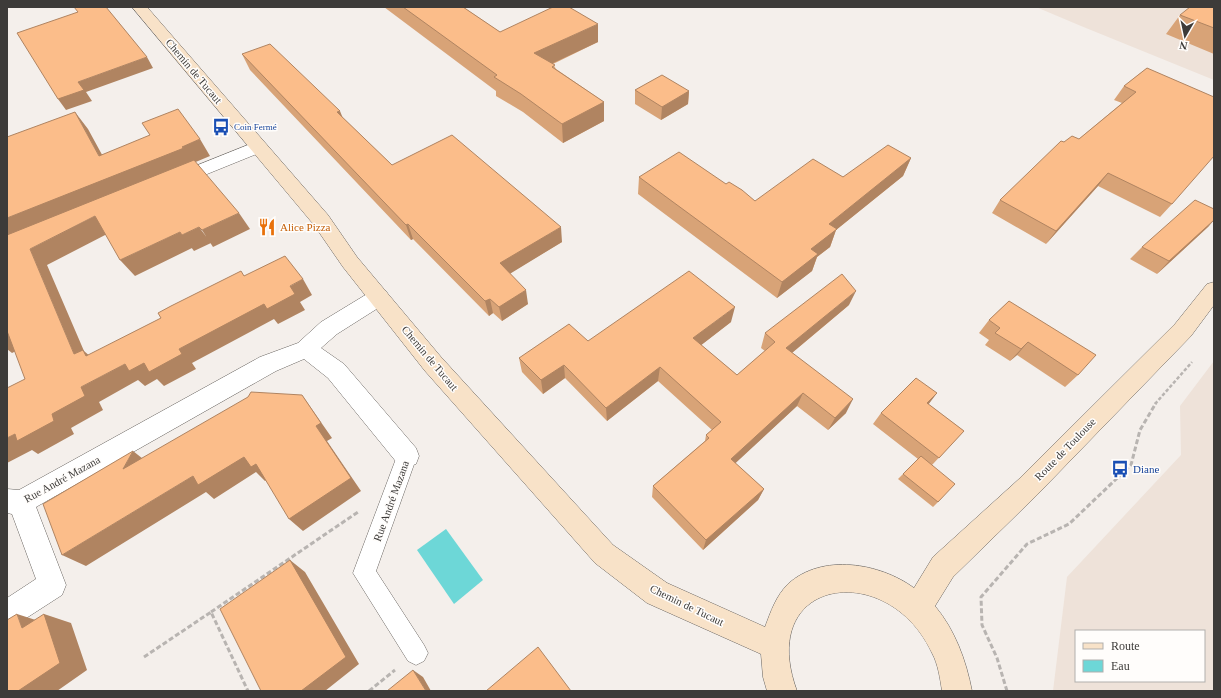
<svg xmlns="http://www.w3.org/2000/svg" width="1221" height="698" viewBox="0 0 1221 698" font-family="Georgia,serif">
  <rect width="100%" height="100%" fill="#f4efeb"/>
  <path fill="#eee2d9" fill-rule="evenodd" d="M1036 7H1214V80L1081 26Z
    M1214 361V691H1053L1067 577 1181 455 1180 406ZM1076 631H1204V681H1076Z"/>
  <path fill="#6dd7d7" d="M446 529 483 580 454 604 417 550Z"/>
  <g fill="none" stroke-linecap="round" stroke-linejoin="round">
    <g stroke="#696561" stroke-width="1">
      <path id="service" d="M407 447 414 450 417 456 376 571 424 645 428 653 424 661 416 665 408 661 353 573 397 456 400 450Z"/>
    </g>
    <g stroke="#696561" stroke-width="1">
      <path id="minor" d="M258 141 264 143 267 147 264 151 180 185 174 187 168 185 165 181 168 177Z
        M379 289 386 291 389 297 386 303 337 334 321 348 344 364 416 448 419 456 416 464 407 467 398 464 328 378 304 359 276 371 36 507 66 585 62 595 17 624 7 628V598L36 579 12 514 7 513V489L19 490 260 357 298 343 321 322 372 291Z"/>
    </g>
    <g stroke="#696561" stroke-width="1">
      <path id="secondary" d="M132 7H147L328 215 357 257 441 357 613 545 667 583 765 627C771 611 776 596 788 584 822 553 880 563 914 588L933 557 1019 479 1175 324 1207 284 1214 282V305L1191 336 1037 495 953 577 935 606C955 630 966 660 972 691H942C940 678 938 664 932 653 888 558 755 577 797 691H767L763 677 761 654 647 603 595 563 425 371 343 267 314 225Z"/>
    </g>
    <path stroke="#b8b4b1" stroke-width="2.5" stroke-dasharray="3.5 2" stroke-linecap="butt" d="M1155 404 1192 362"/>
    <path stroke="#b8b4b1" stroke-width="3" stroke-dasharray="5 2.5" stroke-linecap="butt" d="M211 612 358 512
      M144 657 211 612 248 691
      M369 691 395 670
      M1007 691 997 658 982 625 981 597 1027 544 1069 524 1131 465 1140 430 1156 403"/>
    <use href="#service" fill="#fff" fill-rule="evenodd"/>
    <use href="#minor" fill="#fff" fill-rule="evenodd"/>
    <use href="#secondary" fill="#f8e2c8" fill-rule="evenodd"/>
  </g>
  <path fill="#d8a377" d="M384 7H463L500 32 598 42 553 64 556 69 604 102V121L563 143 523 112 496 96V91Z
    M1214 7V54L1166 34 1180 15Z
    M242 54 343 118 392 165 562 242 510 273 528 304 502 321 493 313 489 316 413 239 411 240 250 70Z
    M1147 68 1172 204 1160 217 1098 186 1046 244 992 213 1000 200 1064 142 1079 139 1122 103 1114 100 1124 86Z
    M635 90 689 91 688 104 661 120 635 104Z
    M911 158 903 176 836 230 830 247 817 257 812 271 777 298 638 194 639 177 726 184 755 201Z
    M1209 226 1157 274 1130 259 1142 247Z
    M1009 301 1078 375 1065 387 1017 355 1010 361 985 345 989 340 979 333 989 320Z
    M849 305 792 353 846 413 828 430 797 406 735 463 764 489 758 500 703 550 652 497 653 486 705 441 706 435 712 430 658 381 607 421 565 378 543 394 522 372 519 358 588 341 731 322 701 345 737 375 765 351 761 348 765 333Z
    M937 393 928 404 964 431 932 465 938 502 933 507 898 479 918 459 873 424 881 413Z"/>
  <path fill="#b08461" d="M598 24V42L536 71 534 53Z
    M147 57 153 68 86 92 92 101 66 110 58 99 78 82Z
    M689 91 688 104 661 120 662 107Z
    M604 102V121L563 143 562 124Z
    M340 111 346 126 337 112Z
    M75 112 88 129 112 173 99 156Z
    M200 139 210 156 7 241V218Z
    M911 158 903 176 836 230 830 247 817 257 812 271 777 298 782 282 811 249 829 224Z
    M1108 173 1098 186 1046 244 1056 231Z
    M239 213 250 229 213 247 202 230Z
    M95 216 109 233 47 265 84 351 100 365 74 354 30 249Z
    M1214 220 1209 226 1157 274 1169 261Z
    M408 224 413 239 411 240 406 225Z
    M199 227 211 243 194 251 182 235Z
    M561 227 562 242 503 278 500 263Z
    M180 232 192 248 135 276 120 260Z
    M303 279 312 295 300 302 305 310 278 324 274 319 192 363 196 369 164 386 157 379 145 386 138 380 99 402 103 410 71 428 74 434 38 454 32 450 7 463V438L52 414 81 387 125 364 144 363 179 349Z
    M526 290 528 304 502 321 499 307Z
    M856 291 849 305 781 362 786 348Z
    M490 299 493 313 489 316 485 301Z
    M735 307 731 322 691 353 693 338Z
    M7 331 26 346 12 353 7 349Z
    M1028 342 1017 355 1010 361 1021 349Z
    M564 365 565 378 543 394 541 380Z
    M660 367 658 381 607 421 606 408Z
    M803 393 797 406 727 471 731 459Z
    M937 393 928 405 927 403Z
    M302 395 332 438 327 441 361 491 303 531 289 519 316 426Z
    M853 399 846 413 828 430 835 418Z
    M133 451 152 466 123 469Z
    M244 457 256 464 270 478 265 481 256 472 214 499 206 492 86 566 62 555 193 476Z
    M764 489 758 500 703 550 706 540Z
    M290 560 305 572 359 664 325 691H301Z
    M17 614 45 623 22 628Z
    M44 614 71 623 87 670 57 691H18Z
    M413 670 423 677 431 691H426Z"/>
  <path fill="#fbbd8a" stroke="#b08461" d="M74 7H106L147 57 78 82 84 90 58 99 17 33 78 12Z
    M403 7H463L500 32 553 7H569L598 24 534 53 555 65 552 67 604 102 562 124 521 94 494 77 497 75Z
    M1190 7H1214V28L1180 15Z
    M270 44 340 111 337 112 392 165 452 135 561 227 500 263 526 290 499 307 490 299 485 301 408 224 406 225 242 54Z
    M1147 68 1214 97V156L1172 204 1108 173 1056 231 1000 200 1061 141 1064 142 1072 136 1079 139 1136 92 1124 86Z
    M662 75 689 91 662 107 635 90Z
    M178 109 200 139 182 147 184 148 7 218V137L75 112 99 156 150 135 142 123Z
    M888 145 911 158 829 224 837 229 811 249 818 254 782 282 639 177 679 152 726 184 729 182 742 190 755 201 813 159 843 177Z
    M194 160 239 213 202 230 199 227 182 235 180 232 120 260 95 216 30 249 74 354 83 350 86 356 161 318 158 313 171 306 241 271 244 276 285 256 303 279 290 286 295 294 267 309 264 304 179 349 182 354 149 372 144 363 129 371 125 364 81 387 85 396 52 414 54 421 17 441 15 434 7 438V388L25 379 7 331V235Z
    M1195 200 1214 209V220L1169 261 1142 247Z
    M689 271 735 307 693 338 737 375 775 342 765 333 842 274 856 291 786 348 853 399 835 418 803 393 731 459 764 489 706 540 653 486 709 438 706 435 721 422 660 367 606 408 564 365 541 380 519 358 569 324 588 341Z
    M1009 301 1096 355 1078 375 1028 342 1021 349 995 333 1000 328 989 320Z
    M916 378 937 393 927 403 964 431 939 458 881 413Z
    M251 392 302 395 321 423 316 426 351 478 289 519 256 464 251 467 244 457 198 485 193 476 62 555 43 504 133 451 123 469 248 397Z
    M921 456 955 484 938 502 903 474Z
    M290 560 346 657 301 691H261L220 609Z
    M17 614 22 628 44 614 60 663 18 691H7V620Z
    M538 647 571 691H486Z
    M413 670 426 691H387Z"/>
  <defs>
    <g id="bus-bare" transform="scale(1.38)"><path d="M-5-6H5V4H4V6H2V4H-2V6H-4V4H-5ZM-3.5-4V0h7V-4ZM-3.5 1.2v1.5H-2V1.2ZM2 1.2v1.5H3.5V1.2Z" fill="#1a4fb4" stroke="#fffdfb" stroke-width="2.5" paint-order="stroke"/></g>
    <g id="restaurant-bare" transform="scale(1.38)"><path d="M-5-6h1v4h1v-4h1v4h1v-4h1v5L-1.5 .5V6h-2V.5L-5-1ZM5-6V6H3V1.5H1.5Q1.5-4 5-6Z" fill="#e8710a" stroke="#fffdfb" stroke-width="2.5" paint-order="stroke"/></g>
  </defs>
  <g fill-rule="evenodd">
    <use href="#bus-bare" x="221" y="127"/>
    <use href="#restaurant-bare" x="267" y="227"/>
    <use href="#bus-bare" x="1120" y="469"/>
  </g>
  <g text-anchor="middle" stroke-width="3" stroke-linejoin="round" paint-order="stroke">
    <g font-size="9" fill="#164399" stroke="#fffdfb" text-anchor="start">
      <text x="234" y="130">Coin Fermé</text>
    </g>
    <g font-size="11" fill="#3d3b39" stroke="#fffdfb">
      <text transform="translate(194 71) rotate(50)" y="4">Chemin de Tucaut</text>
      <text transform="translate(430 358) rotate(50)" y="4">Chemin de Tucaut</text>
      <text transform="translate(1065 449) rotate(-46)" y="4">Route de Toulouse</text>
      <text transform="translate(62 479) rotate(-29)" y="4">Rue André Mazana</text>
      <text transform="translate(391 501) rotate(-70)" y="4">Rue André Mazana</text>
      <text transform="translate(687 605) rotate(26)" y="4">Chemin de Tucaut</text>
    </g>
    <g font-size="11" fill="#c56008" stroke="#fffdfb" text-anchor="start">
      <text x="280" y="231">Alice Pizza</text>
    </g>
    <g font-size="11" fill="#164399" stroke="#fffdfb" text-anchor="start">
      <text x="1133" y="473">Diane</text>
    </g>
  </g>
  <rect width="1221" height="698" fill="none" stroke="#3d3b39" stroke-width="16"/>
  <rect x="1075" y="630" width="130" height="52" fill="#fffdfb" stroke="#b1afad"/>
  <rect x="1083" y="643" width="20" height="6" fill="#f8e2c8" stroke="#b1afad"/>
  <text x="1111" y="650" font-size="12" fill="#3d3b39">Route</text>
  <rect x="1083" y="660" width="20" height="12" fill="#6dd7d7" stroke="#b1afad"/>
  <text x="1111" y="670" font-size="12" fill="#3d3b39">Eau</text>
  <g transform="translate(1185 36) rotate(189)" stroke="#fffdfb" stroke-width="3" paint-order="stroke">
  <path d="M0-3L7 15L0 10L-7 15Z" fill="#3d3b39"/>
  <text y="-6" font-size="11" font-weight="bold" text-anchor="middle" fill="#3d3b39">N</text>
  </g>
</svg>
